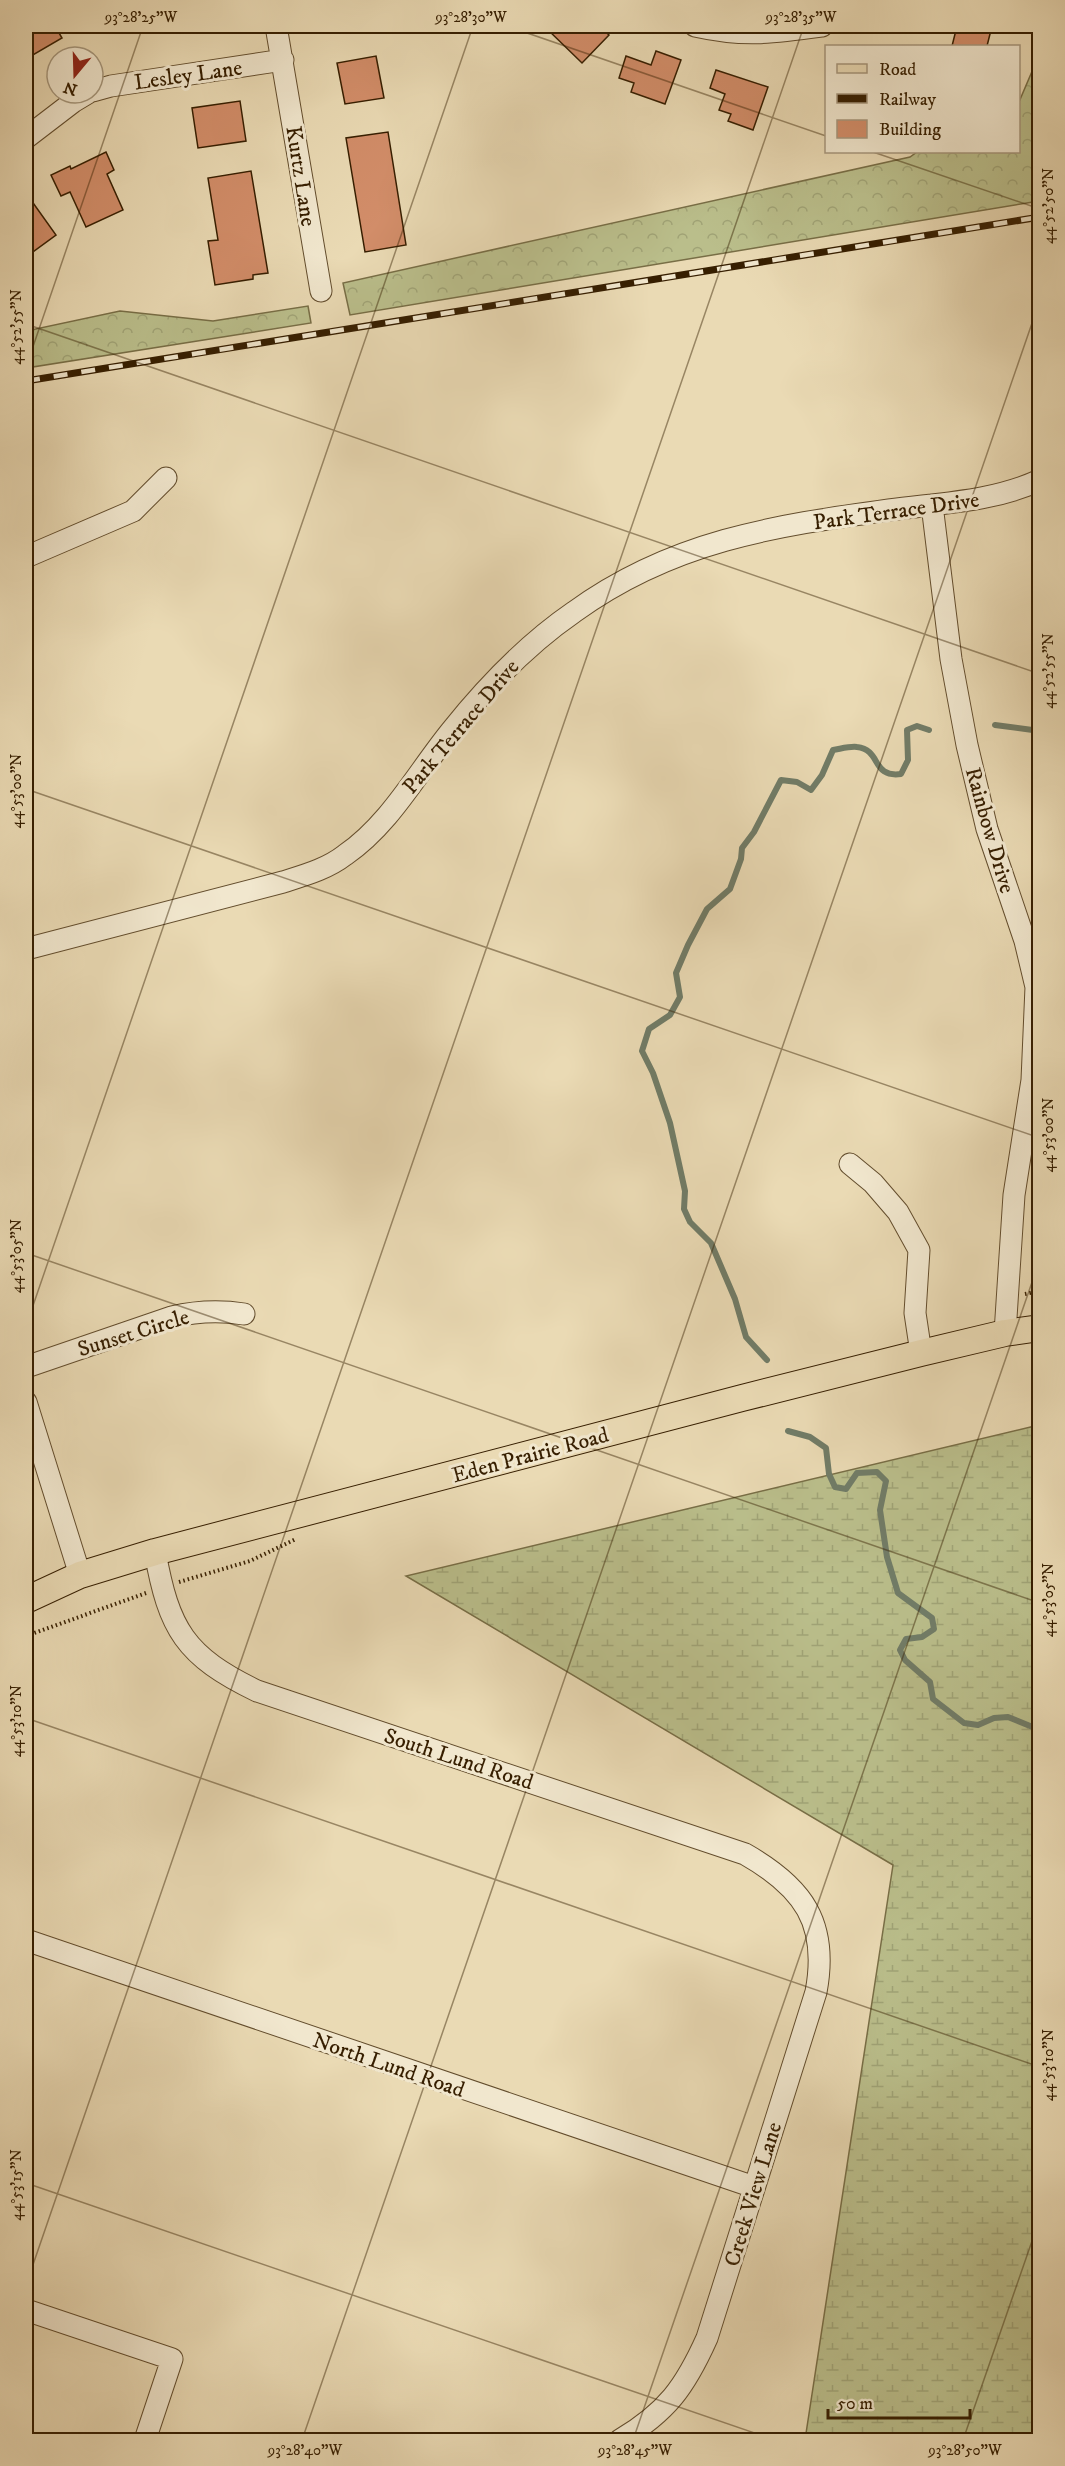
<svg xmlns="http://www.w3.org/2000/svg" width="1065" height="2466" viewBox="0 0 1065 2466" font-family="'IM FELL DW Pica',serif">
  <defs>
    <pattern id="forest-crowns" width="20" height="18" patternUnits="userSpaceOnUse" patternTransform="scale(1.5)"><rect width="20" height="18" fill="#babe8b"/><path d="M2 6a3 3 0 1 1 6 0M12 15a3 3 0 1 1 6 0" fill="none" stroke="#a0a376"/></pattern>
    <pattern id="wetland-marsh" width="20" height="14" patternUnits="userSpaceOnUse" patternTransform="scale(1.5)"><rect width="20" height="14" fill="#babe8b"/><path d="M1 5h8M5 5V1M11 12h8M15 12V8" fill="none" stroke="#a0a376"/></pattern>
  </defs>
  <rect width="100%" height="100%" fill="#eadab4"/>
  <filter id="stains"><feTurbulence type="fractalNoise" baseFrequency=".00333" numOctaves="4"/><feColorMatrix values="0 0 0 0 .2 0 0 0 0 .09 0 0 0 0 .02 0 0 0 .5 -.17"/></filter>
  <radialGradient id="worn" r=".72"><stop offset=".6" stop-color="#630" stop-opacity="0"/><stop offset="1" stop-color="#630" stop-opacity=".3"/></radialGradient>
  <path fill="url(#forest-crowns)" stroke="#786e46" stroke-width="1.5" d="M1039 55V201L350 315 343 283 910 157 917 152H1018L1019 102Z
    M308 306 311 323 26 368V331L120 311 213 321Z"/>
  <path fill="url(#wetland-marsh)" stroke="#786e46" stroke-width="1.5" d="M1039 1425V2440H805L893 1865 406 1576Z"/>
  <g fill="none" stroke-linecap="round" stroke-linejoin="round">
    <path stroke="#717c67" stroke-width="6" d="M995 725 1040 731
      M767 1360 746 1337 735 1299 711 1243 690 1222 684 1209 685 1191 670 1123 653 1073 642 1051 649 1029 670 1015 680 997 676 973 688 945 707 909 730 889 741 859 742 848 754 832 781 780 797 782 811 790 822 775 833 750C840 749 850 746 857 747 882 750 871 778 901 774L908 760 907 730 917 726 929 730
      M788 1431 810 1437 826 1448 829 1474 835 1487 846 1489 857 1473 877 1472 886 1481 880 1510 887 1557 898 1593 932 1618 934 1629 922 1637 906 1639 900 1650 905 1660 930 1682 933 1699 964 1723 978 1725 994 1718 1008 1717 1040 1730"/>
  </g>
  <path fill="#d28d69" stroke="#361e00" stroke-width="1.5" d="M26 26H55L62 38 26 59Z
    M544 26H599L609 35 582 63Z
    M957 26H970L991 30 987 46H952Z
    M656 51 681 60 665 104 631 92 634 83 619 78 626 56 651 65Z
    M376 56 384 98 345 104 337 63Z
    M716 70 768 87 753 130 728 121 731 114 719 110 725 94 710 88Z
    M240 101 246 141 198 148 192 108Z
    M388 132 406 245 365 252 346 138Z
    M106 152 114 170 107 174 123 210 86 227 70 192 61 196 51 175 70 166 71 169Z
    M251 171 268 273 253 275V279L215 285 208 241 218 240 208 178Z
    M26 193 56 235 26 257Z"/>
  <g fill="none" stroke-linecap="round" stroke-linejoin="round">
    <g stroke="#634d2d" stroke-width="23">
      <path id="minor" d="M276 26 321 291
        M695 26C744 37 772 33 822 26
        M93 91 111 86 283 60
        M26 138 73 102 88 93
        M932 505 951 659 967 745 987 829 1025 941 1036 987 1032 1080 1014 1195 1005 1333
        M26 557 133 511 166 478
        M26 949 283 882C305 875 327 869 345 855 390 824 417 773 451 731 487 686 526 645 574 612 672 541 773 526 889 510 941 503 992 502 1040 480
        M850 1164 873 1183 898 1212 919 1250 915 1313 921 1353
        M26 1367 172 1317C197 1311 218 1310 244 1314
        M26 1402 80 1575
        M155 1552C169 1630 185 1656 257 1691L745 1854C803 1887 829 1923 816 1992L707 2338C685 2387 667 2412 620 2440
        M26 1940 754 2187
        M26 2310 172 2359 145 2440"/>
    </g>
    <g stroke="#361e00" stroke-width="28">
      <path id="major" d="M26 1600 80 1575 155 1552 742 1398 921 1353 1005 1333 1040 1328"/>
    </g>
    <path stroke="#361e00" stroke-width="4" stroke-dasharray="1.5 3" stroke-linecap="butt" d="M1025 1294 1040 1291
      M179 1582 250 1561 296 1539
      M26 1636 146 1593"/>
    <use href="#minor" stroke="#f1e7ce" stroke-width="21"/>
    <use href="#major" stroke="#eadab4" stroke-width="26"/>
    <g stroke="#361e00" stroke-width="7">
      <path id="rail" d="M26 381 1040 217"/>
    </g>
    <use href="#rail" stroke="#f1e7ce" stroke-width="4.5" stroke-dasharray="14" stroke-linecap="butt"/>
  </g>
  <path fill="none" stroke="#361e00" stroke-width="1.5" stroke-opacity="0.45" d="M507 26 826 136M873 152 1040 209M26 324 1040 674M26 367 143 26M26 789 1040 1138M26 1253 1040 1603M26 1326 473 26M26 1718 1040 2067M26 2183 775 2440M26 2285 804 26M302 2440 1040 300M633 2440 1040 1259M963 2440 1040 2218"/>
  <g text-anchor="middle" stroke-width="6" stroke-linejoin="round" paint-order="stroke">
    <g font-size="22" fill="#361e00" stroke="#f1e7ce">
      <text transform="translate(188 74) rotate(-8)" y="8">Lesley Lane</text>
      <text transform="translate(302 176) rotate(81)" y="8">Kurtz Lane</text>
      <text transform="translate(896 510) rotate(-8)" y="8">Park Terrace Drive</text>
      <text transform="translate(460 726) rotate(-50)" y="8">Park Terrace Drive</text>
      <text transform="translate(991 830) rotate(74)" y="8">Rainbow Drive</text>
      <text transform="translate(133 1332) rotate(-17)" y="8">Sunset Circle</text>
      <text transform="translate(530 1454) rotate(-15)" y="8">Eden Prairie Road</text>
      <text transform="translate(459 1758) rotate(18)" y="8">South Lund Road</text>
      <text transform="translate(389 2064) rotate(19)" y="8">North Lund Road</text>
      <text transform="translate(752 2194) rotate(-73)" y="8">Creek View Lane</text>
    </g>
  </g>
  <rect width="1065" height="2466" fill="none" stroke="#eadab4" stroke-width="66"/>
  <rect x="825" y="45" width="195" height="108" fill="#f1e7ce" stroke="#a6977c" stroke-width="1.5"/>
  <rect x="837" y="64" width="30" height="9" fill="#eadab4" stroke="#a6977c" stroke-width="1.5"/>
  <text x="879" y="75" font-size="18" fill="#361e00">Road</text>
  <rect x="837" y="94" width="30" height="9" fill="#361e00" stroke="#a6977c" stroke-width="1.5"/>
  <text x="879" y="105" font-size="18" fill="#361e00">Railway</text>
  <rect x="837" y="120" width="30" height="18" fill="#d28d69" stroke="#a6977c" stroke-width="1.5"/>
  <text x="879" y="135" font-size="18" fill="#361e00">Building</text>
  <g transform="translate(75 75) rotate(199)"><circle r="28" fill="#f1e7ce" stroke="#a6977c" stroke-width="1.5"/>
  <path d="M0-4.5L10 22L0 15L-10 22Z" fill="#8f2418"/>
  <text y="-9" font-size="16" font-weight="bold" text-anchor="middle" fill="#361e00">N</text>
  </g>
  <path d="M828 2409v9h142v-9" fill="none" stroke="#361e00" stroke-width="3"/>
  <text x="837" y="2409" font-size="18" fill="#361e00" stroke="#f1e7ce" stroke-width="4.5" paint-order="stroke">50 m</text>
  <rect x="33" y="33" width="999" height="2400" fill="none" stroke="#361e00" stroke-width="2"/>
  <g font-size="15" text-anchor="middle" fill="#361e00">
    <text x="141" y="22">93°28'25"W</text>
    <text x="471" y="22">93°28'30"W</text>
    <text x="801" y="22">93°28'35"W</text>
    <text transform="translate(1048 206) rotate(-90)" y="5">44°52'50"N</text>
    <text transform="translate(16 327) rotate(-90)" y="5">44°52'55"N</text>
    <text transform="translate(1048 671) rotate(-90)" y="5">44°52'55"N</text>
    <text transform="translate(16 791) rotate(-90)" y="5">44°53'00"N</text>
    <text transform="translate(1048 1135) rotate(-90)" y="5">44°53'00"N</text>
    <text transform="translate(16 1256) rotate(-90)" y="5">44°53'05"N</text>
    <text transform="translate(1048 1600) rotate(-90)" y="5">44°53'05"N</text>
    <text transform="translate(16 1721) rotate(-90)" y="5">44°53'10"N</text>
    <text transform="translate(1048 2065) rotate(-90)" y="5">44°53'10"N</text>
    <text transform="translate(16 2185) rotate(-90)" y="5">44°53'15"N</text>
    <text x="305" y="2455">93°28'40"W</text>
    <text x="635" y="2455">93°28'45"W</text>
    <text x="965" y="2455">93°28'50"W</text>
  </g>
  <rect width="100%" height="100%" filter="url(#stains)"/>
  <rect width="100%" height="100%" fill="url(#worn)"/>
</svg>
